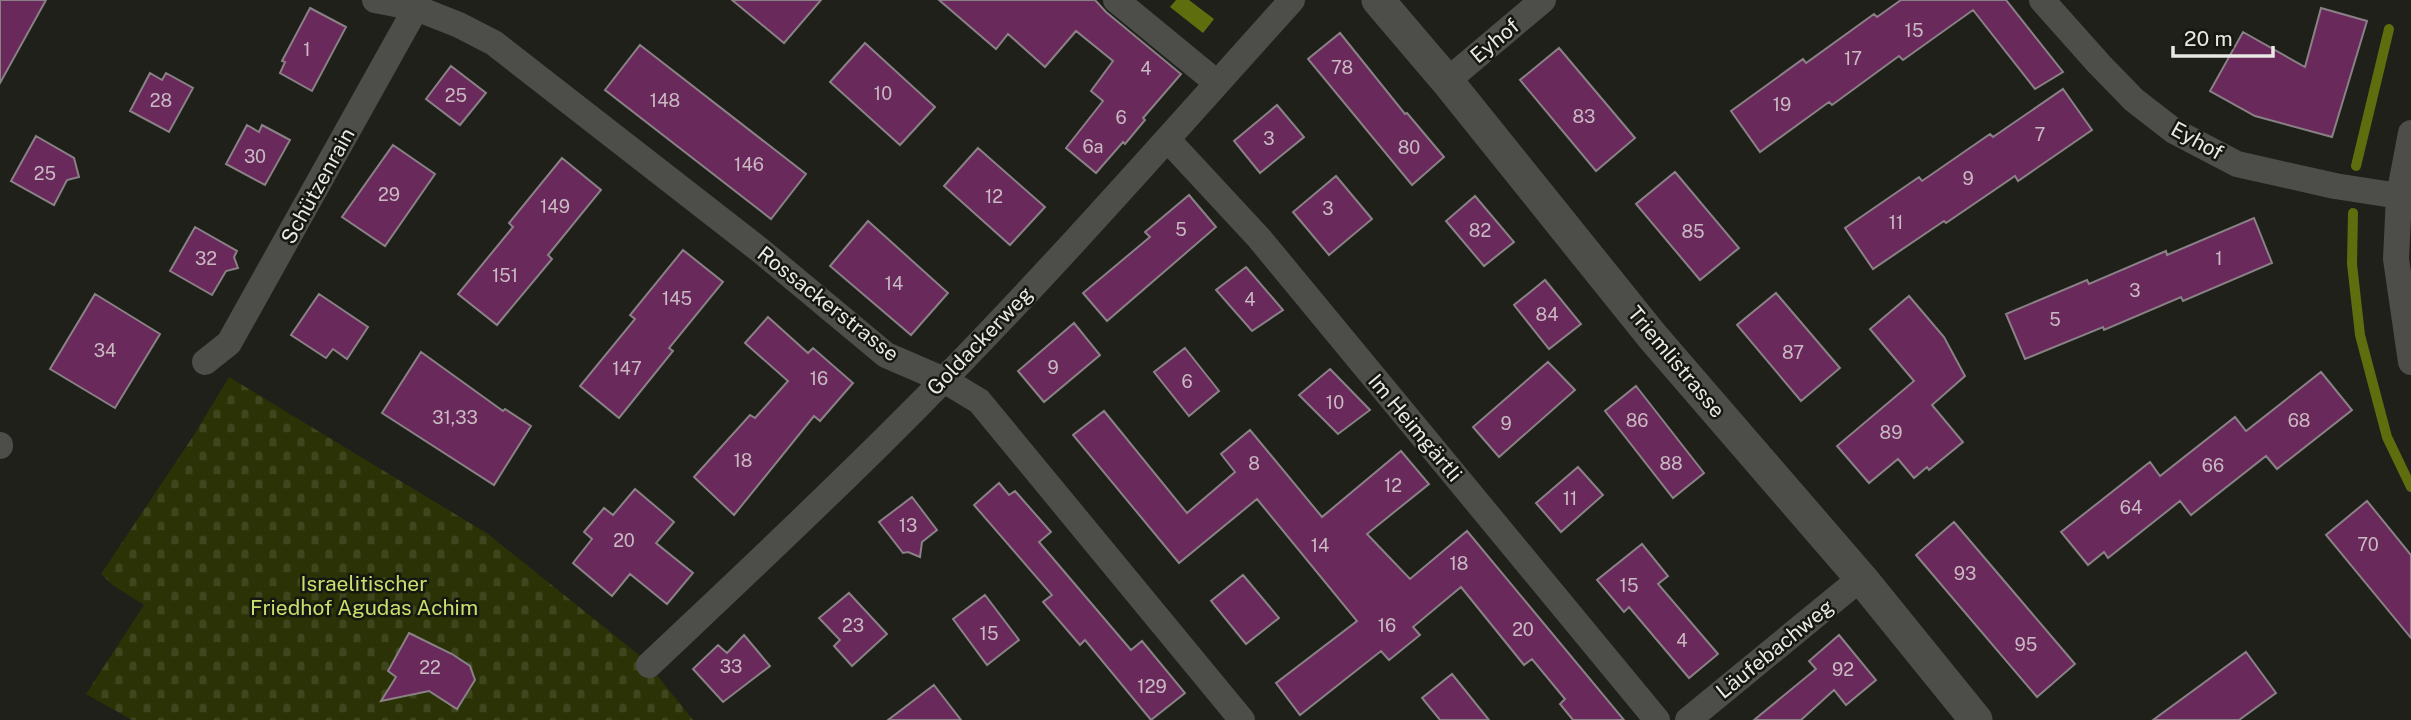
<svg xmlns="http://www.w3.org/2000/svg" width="2411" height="720" viewBox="0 0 2411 720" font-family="'Public Sans',sans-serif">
  <defs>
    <pattern id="cemetery-stones" width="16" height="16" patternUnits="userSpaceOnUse" patternTransform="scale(1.75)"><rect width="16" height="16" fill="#2a3206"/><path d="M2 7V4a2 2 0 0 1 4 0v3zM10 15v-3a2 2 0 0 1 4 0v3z" fill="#3f461e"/></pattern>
  </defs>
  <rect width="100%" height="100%" fill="#1e2019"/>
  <path fill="url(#cemetery-stones)" d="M229 377 488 534 644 659 693 720H132L86 694 144 605 114 586 101 574 194 435Z"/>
  <path fill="#5e6d0e" d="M1176 0H1189L1214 19 1203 33 1170 7Z"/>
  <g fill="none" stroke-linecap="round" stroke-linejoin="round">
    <path stroke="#5e6d0e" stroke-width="10" d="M2356 166 2389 29
      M2353 213 2352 264 2360 335 2387 437 2411 487"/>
  </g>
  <path fill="#6a295b" stroke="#898186" stroke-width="2" d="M0 0H46L0 83Z
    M732 0H821L784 43Z
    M939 0H1095L1106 12 1181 74 1143 118 1145 120 1125 144 1123 142 1096 173 1066 148 1103 101 1091 91 1113 61 1076 31 1045 67 1008 34 996 49Z
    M1901 0H2006L2063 72 2035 89 1973 10 1903 60 1899 56 1832 105 1829 102 1760 152 1731 111 1803 59 1806 63 1874 14 1877 17Z
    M310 8 346 27 312 91 280 73 285 62 282 61Z
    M2321 8 2367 21 2332 137 2255 116 2210 91 2243 32 2305 67Z
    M1340 33 1405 114 1407 113 1444 157 1412 185 1308 59Z
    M865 43 935 107 900 145 830 82Z
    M640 45 806 174 771 219 605 90Z
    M1559 48 1635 138 1596 171 1520 80Z
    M451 66 486 93 460 125 426 99Z
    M150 73 162 80 166 73 193 88 169 132 130 111Z
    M2063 89 2092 130 2018 181 2015 176 1946 223 1944 221 1873 269 1845 228 1919 177 1922 181 1990 134 1993 137Z
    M1277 105 1304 137 1260 173 1234 141Z
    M247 125 259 132 262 125 290 140 265 185 226 164Z
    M36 136 74 158 79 177 67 180 54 205 11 181Z
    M393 145 435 174 385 246 342 217Z
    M978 148 1045 207 1010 245 944 186Z
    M562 158 601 190 548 255 552 259 497 325 458 294 513 227 509 223Z
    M1675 172 1739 248 1700 280 1636 204Z
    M1336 176 1372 219 1329 255 1293 212Z
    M1189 195 1216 227 1107 321 1083 293 1150 237 1145 232Z
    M1475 196 1514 242 1484 266 1446 221Z
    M2254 218 2272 263 2183 301 2181 297 2104 330 2103 327 2025 359 2006 314 2087 280 2089 284 2166 251 2167 255Z
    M868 221 948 293 911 335 830 266Z
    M195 227 237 251 234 257 238 268 226 271 212 295 170 271Z
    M683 250 723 282 669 348 673 351 619 418 580 386 635 319 630 315Z
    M1246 267 1283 310 1252 331 1216 290Z
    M1545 280 1581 324 1549 349 1514 305Z
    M1776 293 1840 368 1801 401 1737 325Z
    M95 294 160 334 115 408 50 369Z
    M319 294 368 327 347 359 333 349 326 358 291 335Z
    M1909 296 1944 337 1965 376 1932 405 1963 442 1929 470 1927 467 1914 478 1898 459 1869 483 1837 446 1914 381 1870 329Z
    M768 317 808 353 813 348 853 383 820 421 814 416 734 515 694 477 750 415 755 418 788 381 745 343Z
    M1074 323 1100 355 1044 402 1018 371Z
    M1185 348 1219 391 1189 416 1154 372Z
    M421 352 503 411 505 409 531 426 494 485 382 413Z
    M1548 362 1575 390 1499 457 1473 427Z
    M1330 369 1370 410 1338 434 1299 395Z
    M2321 372 2352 410 2277 469 2266 456 2191 515 2180 501 2108 558 2104 552 2088 565 2061 532 2150 462 2160 476 2235 417 2246 431Z
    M1636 386 1704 473 1673 498 1605 411Z
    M1104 411 1187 513 1235 472 1221 454 1250 430 1322 517 1401 451 1429 484 1367 534 1410 579 1467 531 1624 720H1573L1560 704 1565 699 1532 659 1524 665 1461 587 1413 627 1420 635 1389 660 1381 651 1300 715 1276 683 1357 621 1257 499 1179 563 1073 435Z
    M1578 467 1603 495 1561 532 1536 503Z
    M999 483 1009 495 1015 491 1051 532 1039 542 1131 650 1142 641 1185 693 1151 720 1085 640 1080 645 1043 602 1052 595 974 505Z
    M635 489 674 522 656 543 693 573 667 604 630 574 612 596 573 563 592 539 584 532 604 508 613 515Z
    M912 497 937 530 922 542 920 557 908 552 903 553 879 522Z
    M2367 501 2411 555V638L2326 535Z
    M1954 522 2075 664 2037 697 1916 555Z
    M1642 544 1668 576 1658 584 1718 654 1689 678 1629 607 1624 612 1597 580Z
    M1243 575 1279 618 1246 644 1211 601Z
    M849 593 887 634 852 666 834 646 840 640 819 618Z
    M985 595 1019 640 987 665 953 619Z
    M409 633 452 654 470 666 475 680 457 709 429 691 381 701 396 677 388 671Z
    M744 635 770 666 723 702 693 669 718 645 727 653Z
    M1839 635 1876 680 1846 705 1834 690 1801 720H1754L1816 669 1809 661Z
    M2246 652 2276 693 2239 720H2153Z
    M1452 674 1489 720H1440L1422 698Z
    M934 685 961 720H888Z"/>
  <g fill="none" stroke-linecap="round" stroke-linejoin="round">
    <path stroke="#4d4e4a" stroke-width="26" d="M375 0 416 8 459 25 494 43 761 251 886 355 944 380 979 401 1242 720
      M1116 0 1217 83
      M2042 0 2099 64 2134 100 2174 131 2237 164 2335 186 2399 196
      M1447 81 1543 0
      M2411 133 2399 196 2396 259 2411 362
      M1168 140 1259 238 1657 720
      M205 362 229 343 416 8 418 0
      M0 445V446
      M649 665C739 580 829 496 916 408 1046 277 1168 138 1292 0
      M1688 720 1861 578"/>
    <path stroke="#4d4e4a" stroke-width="33" d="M1378 0 1447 81 1652 336 1861 578 1976 720"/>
  </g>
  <g text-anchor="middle" stroke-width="5" stroke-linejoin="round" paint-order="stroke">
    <g font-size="18" fill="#c8b9c2">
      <text x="1914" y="37">15</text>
      <text x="307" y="56">1</text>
      <text x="1853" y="65">17</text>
      <text x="1342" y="74">78</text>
      <text x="1146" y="75">4</text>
      <text x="883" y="100">10</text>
      <text x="456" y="102">25</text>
      <text x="161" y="107">28</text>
      <text x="665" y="107">148</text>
      <text x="1782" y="111">19</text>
      <text x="1584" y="123">83</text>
      <text x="1121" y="124">6</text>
      <text x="2040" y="141">7</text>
      <text x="1269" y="145">3</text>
      <text x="1093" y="153">6a</text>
      <text x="1409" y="154">80</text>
      <text x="255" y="163">30</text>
      <text x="749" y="171">146</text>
      <text x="45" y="180">25</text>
      <text x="1968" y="185">9</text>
      <text x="389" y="201">29</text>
      <text x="994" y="203">12</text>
      <text x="555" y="213">149</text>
      <text x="1328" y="215">3</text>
      <text x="1896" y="229">11</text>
      <text x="1181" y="236">5</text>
      <text x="1480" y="237">82</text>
      <text x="1693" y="238">85</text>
      <text x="206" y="265">32</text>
      <text x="2219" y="265">1</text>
      <text x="505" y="282">151</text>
      <text x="894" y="290">14</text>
      <text x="2135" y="297">3</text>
      <text x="677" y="305">145</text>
      <text x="1250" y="306">4</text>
      <text x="1547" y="321">84</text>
      <text x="2055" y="326">5</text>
      <text x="105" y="357">34</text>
      <text x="1793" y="359">87</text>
      <text x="1053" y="374">9</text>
      <text x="627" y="375">147</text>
      <text x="819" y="385">16</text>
      <text x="1187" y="388">6</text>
      <text x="1335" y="409">10</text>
      <text x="455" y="424">31,33</text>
      <text x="1637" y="427">86</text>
      <text x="2299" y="427">68</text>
      <text x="1506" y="430">9</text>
      <text x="1891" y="439">89</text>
      <text x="743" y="467">18</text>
      <text x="1254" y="470">8</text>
      <text x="1671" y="470">88</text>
      <text x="2213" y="472">66</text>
      <text x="1393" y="492">12</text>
      <text x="1570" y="505">11</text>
      <text x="2131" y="514">64</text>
      <text x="908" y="532">13</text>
      <text x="624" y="547">20</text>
      <text x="2368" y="551">70</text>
      <text x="1320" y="552">14</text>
      <text x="1459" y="570">18</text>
      <text x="1965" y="580">93</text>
      <text x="1629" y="592">15</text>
      <text x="853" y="632">23</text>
      <text x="1387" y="632">16</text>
      <text x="1523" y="636">20</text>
      <text x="989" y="640">15</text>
      <text x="1682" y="647">4</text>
      <text x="2026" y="651">95</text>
      <text x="731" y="673">33</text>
      <text x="430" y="674">22</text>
      <text x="1843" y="676">92</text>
      <text x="1152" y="693">129</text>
    </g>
    <g font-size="21" fill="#e8e9e4" stroke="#151710">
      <text transform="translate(1495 41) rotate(-40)" y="7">Eyhof</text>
      <text transform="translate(2197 141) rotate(29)" y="7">Eyhof</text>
      <text transform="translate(318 186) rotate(-61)" y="7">Schützenrain</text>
      <text transform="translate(828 304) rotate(38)" y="7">Rossackerstrasse</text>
      <text transform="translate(980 341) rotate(-46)" y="7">Goldackerweg</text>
      <text transform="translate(1676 362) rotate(50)" y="7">Triemlistrasse</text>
      <text transform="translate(1415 428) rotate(50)" y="7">Im Heimgärtli</text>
      <text transform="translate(1775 649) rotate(-39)" y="7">Läufebachweg</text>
    </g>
    <g font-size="21" fill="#c8e06d" stroke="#151710">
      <text x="364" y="591">Israelitischer<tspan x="364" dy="24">Friedhof Agudas Achim</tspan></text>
    </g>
  </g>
  <path d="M2173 46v10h100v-10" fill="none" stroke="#e8e9e4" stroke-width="3.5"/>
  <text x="2184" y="46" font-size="21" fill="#e8e9e4" stroke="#151710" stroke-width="5" paint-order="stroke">20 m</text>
</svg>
